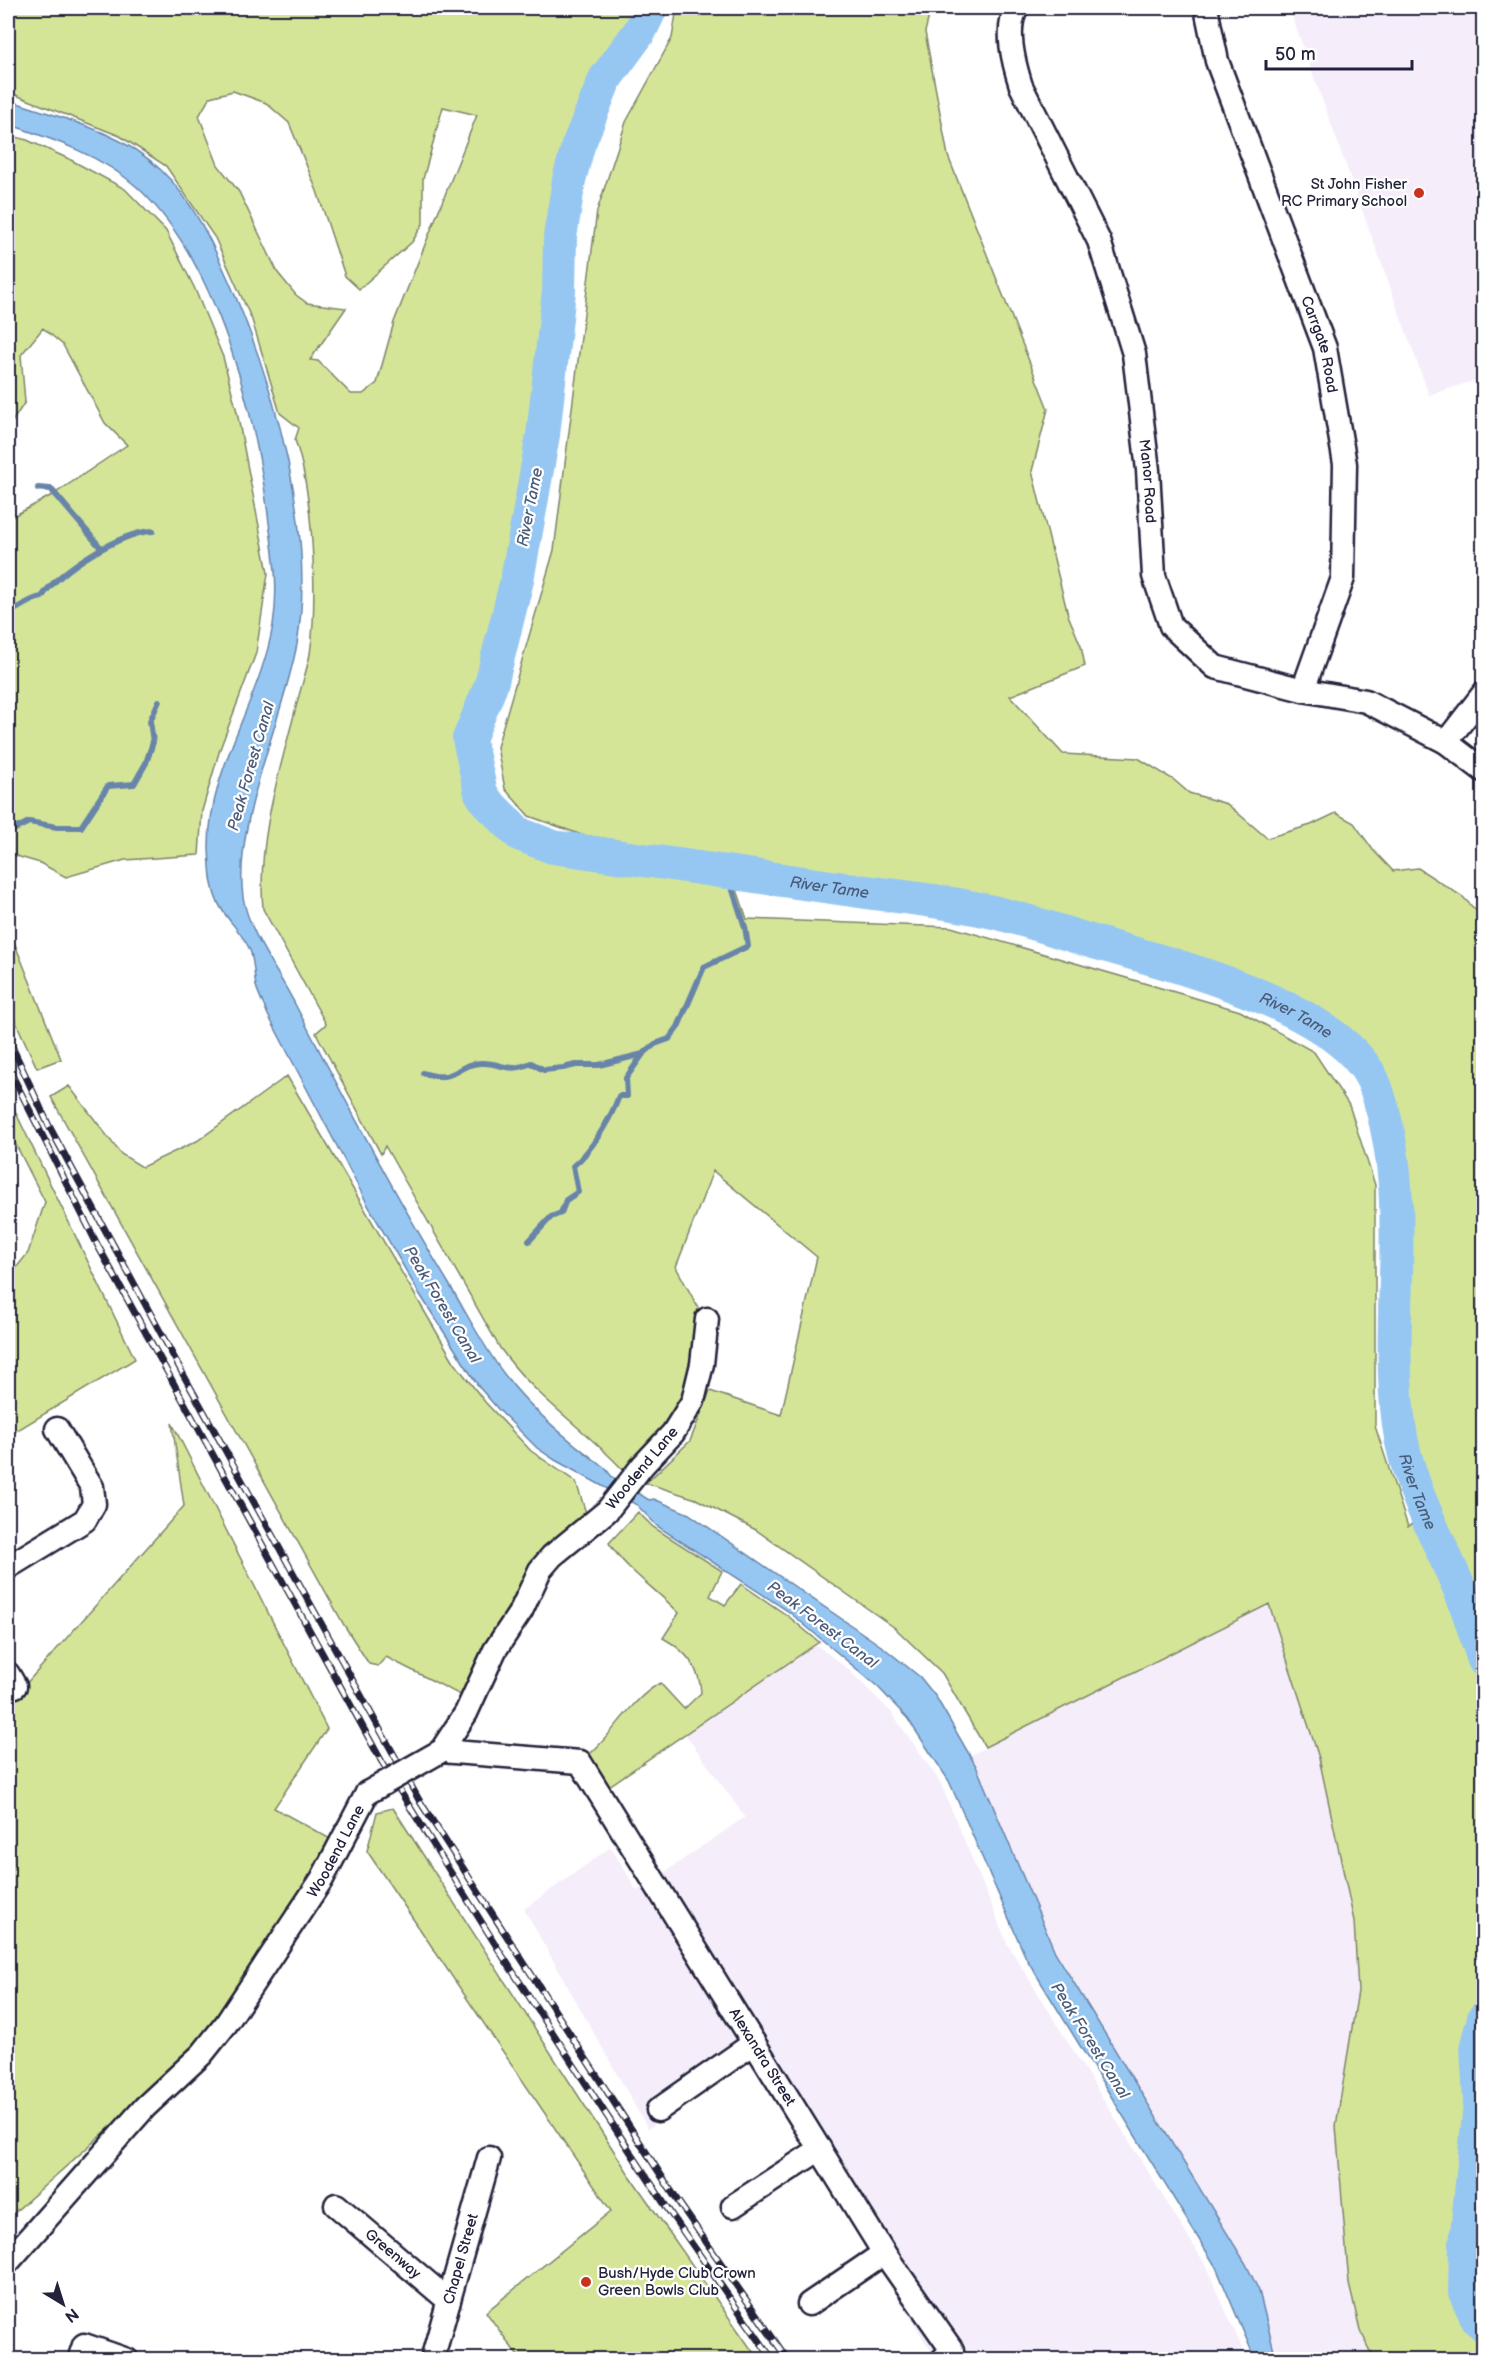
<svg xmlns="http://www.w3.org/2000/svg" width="1491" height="2367" viewBox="0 0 1491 2367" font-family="'Balsamiq Sans',sans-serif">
  <rect width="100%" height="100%" fill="#fff"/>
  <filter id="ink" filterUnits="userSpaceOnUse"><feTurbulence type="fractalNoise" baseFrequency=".0167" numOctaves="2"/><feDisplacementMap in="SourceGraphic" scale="12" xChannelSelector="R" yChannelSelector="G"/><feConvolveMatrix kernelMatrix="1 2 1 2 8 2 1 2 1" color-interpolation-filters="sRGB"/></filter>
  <g filter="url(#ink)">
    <path fill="#f6edfa" d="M1289 8H1483V378L1429 395Z
      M1269 1604 1319 1758 1354 1921 1358 1991 1336 2126 1360 2330 1375 2359H1265L955 1763Z
      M815 1644 848 1669 892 1713 940 1782 1008 1945 1205 2264 1247 2359H930L934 2356 749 2058 648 2129 524 1909 611 1847 637 1891 745 1817 685 1734Z"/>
    <path fill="#d5e598" stroke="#7c846a" stroke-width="1.5" fill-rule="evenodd" d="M8 8H651L640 31 605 79 578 146 569 180 560 237 559 291 543 435 530 509 517 580 491 685 469 739 481 794 519 834 553 847 731 872 747 919 951 927 1240 1011 1314 1052 1349 1105 1375 1185V1426L1408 1527 1425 1513C1416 1484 1402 1454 1399 1425 1390 1345 1407 1264 1397 1184 1393 1148 1383 1090 1362 1060 1321 1003 1159 961 1091 941 1056 931 1021 919 985 910 957 903 927 901 899 897L905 884 582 835 529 816 505 789 497 747 554 550 597 211 626 122 672 38 677 8H931L925 32 948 156 1048 409 1032 471 1068 615 1081 646 1085 666 1010 696 1063 754 1138 758 1174 780 1189 793 1227 804 1267 838 1311 825 1336 813 1354 823 1373 850 1393 871 1418 868 1463 897 1483 918V2359H1375L1360 2330 1349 2284 1336 2126 1358 1991 1354 1921 1319 1758 1269 1604 985 1747 942 1673 895 1628 756 1530 696 1499 646 1483 690 1441 710 1391 781 1415 817 1257 713 1171 676 1267 707 1324 693 1401 623 1470C582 1426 536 1399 500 1348L385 1146 381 1154 316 1033 326 1024 263 909C257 838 280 771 297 703 301 687 307 670 310 654 318 600 313 491 295 440L299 428 280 413 252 320 215 238 166 166 120 136 8 92ZM233 91 266 103 289 123 317 191 345 276 359 289 412 242 423 224V179L443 107 477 115 394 322 377 383 363 394H351L318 361 310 360 346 308 307 303 296 295 278 273 239 192 218 165 199 116 210 97Z
      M8 135 27 140 69 159 125 189 166 231 194 287 223 357 237 412 268 573 256 653 220 749 202 811 199 855 125 860 66 877 40 863 13 855 8 857V519L54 494 127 445 105 423 63 345 43 328 21 355 25 402 8 428Z
      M8 927 61 1059 37 1068 8 1005Z
      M287 1076 454 1362 485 1402 531 1451 576 1482 587 1516 546 1546 523 1578 487 1648 472 1701 386 1657 378 1666 369 1664 344 1625 51 1097 69 1086 121 1154 142 1167 197 1141Z
      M14 1109 135 1359 8 1436V1278L28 1253 45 1202 8 1129V1113Z
      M172 1423 327 1729 274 1808 334 1841 210 2030 170 2074 8 2218V1704L184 1506Z
      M638 1512 653 1527 722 1571 710 1596 725 1605 741 1584 788 1616 819 1642 599 1793 580 1762C611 1740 627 1702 660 1683L684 1709 701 1693C700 1667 685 1650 663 1638L679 1613C656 1589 627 1571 609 1543Z
      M393 1808 630 2176 758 2359H520L486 2312 611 2211 367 1851 377 1812Z"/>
    <path fill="#96c7f2" stroke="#6885a9" stroke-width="1.5" d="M8 100C61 118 119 130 161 170 194 201 214 247 232 288 276 390 316 532 297 644 283 719 233 824 243 897 249 934 279 972 296 1006 345 1100 394 1193 449 1284 467 1314 483 1346 504 1374 532 1411 568 1440 605 1468L613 1478 649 1500 654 1499 689 1514 884 1648 920 1677 936 1697 976 1766 1055 1952 1246 2264 1259 2291 1276 2359H1255L1216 2267 1026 1958 949 1781 908 1719 878 1687 788 1611 657 1526 637 1505 555 1460 537 1448 498 1409 479 1387 419 1293 369 1207 268 1015C264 1005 259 996 256 986 254 975 254 961 250 950 243 934 230 923 221 908 210 891 210 868 209 848 208 769 260 702 273 625 279 589 274 558 269 523 257 417 218 261 137 187 101 155 52 139 8 124Z"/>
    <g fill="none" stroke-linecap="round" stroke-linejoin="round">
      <path stroke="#6885a9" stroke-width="6" d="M38 488 51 489 101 548
        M8 613C20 608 29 599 42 597 57 571 123 531 153 531
        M11 831 29 822 57 827H81L108 786 134 784 146 763 153 742 150 721 159 701
        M423 1073C457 1084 455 1064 481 1063 502 1062 507 1074 531 1063L544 1070 563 1068 576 1065H599L643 1054
        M529 1241 551 1217 561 1213 566 1200 578 1192 573 1166C591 1152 611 1118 619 1096H627L626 1078 643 1054 655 1044 669 1039 678 1027 704 967 748 946 745 927 727 872"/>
      <g stroke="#96c7f2" stroke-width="34">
        <path id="s1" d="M651 8 640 31 605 79 578 146 569 180 560 237 559 291 543 435 530 509 517 580 491 685 469 739 481 793 487 802 519 834 553 847C651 861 748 875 845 889 891 896 939 900 984 910 1022 918 1060 932 1097 943 1173 965 1349 1008 1376 1088 1415 1202 1384 1311 1399 1425 1407 1486 1440 1541 1463 1597 1471 1618 1477 1639 1484 1660"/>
        <path d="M1484 2018 1477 2045 1480 2104 1466 2243 1465 2292 1478 2320 1484 2325"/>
      </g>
      <g stroke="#22223b" stroke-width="27">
        <g id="street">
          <path id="s2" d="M1017 8C1004 29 1014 64 1021 86L1099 241 1134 354 1148 470 1154 576 1171 626 1215 667 1303 690 1366 701 1446 742 1484 771"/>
          <path id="s3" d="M1206 8 1217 61 1325 348 1345 464 1343 578 1303 690"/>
          <path d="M1446 742 1484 693"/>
          <path id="s4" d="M707 1319 702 1364 693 1401 673 1433 643 1465 607 1511 552 1556 540 1570 521 1611 495 1650 466 1713 441 1751 580 1762 884 2253 952 2350 942 2360"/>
          <path d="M8 1567 85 1520 94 1504 92 1487 57 1429"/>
          <path d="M8 1674 15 1686"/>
          <path d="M658 2110 754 2043"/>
          <path id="s5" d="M336 2205 449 2301"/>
          <path d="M733 2206 820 2149"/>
          <path id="s6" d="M8 2262 145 2107 202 2054 226 2024 322 1879 367 1793"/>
          <path d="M809 2304 884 2253"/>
          <path d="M79 2360 84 2345 127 2360"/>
          <path id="s7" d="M432 2360 489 2158"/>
        </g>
      </g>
      <use href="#street" stroke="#fff" stroke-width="22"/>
      <g stroke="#22223b" stroke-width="7">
        <path id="rail" d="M8 1038 49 1126 183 1374 419 1800 677 2200 788 2360
          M8 1067 98 1246 382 1762 502 1955 671 2214 773 2360"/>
      </g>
      <use href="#rail" stroke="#fff" stroke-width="4.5" stroke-dasharray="14" stroke-linecap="butt"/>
      <g stroke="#22223b" stroke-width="27" stroke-linecap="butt">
        <path id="street-bridge" d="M367 1793 441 1751"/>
      </g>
      <use href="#street-bridge" stroke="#fff" stroke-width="22"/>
    </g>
  </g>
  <g fill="#c8321e" stroke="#fff" stroke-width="2">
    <circle cx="1419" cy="193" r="6"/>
    <circle cx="586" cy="2282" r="6"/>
  </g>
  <g text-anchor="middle" stroke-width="4.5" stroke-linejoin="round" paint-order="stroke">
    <g font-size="15" fill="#22223b" stroke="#fff" text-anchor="end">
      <text x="1407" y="189">St John Fisher<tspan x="1407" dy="17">RC Primary School</tspan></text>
      <text x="598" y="2278" text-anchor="start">Bush/Hyde Club Crown<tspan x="598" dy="17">Green Bowls Club</tspan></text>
    </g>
    <g font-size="15" fill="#22223b" stroke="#fff">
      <text dy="5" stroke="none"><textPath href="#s3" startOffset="356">Carrgate Road</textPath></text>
      <text dy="5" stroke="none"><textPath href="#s2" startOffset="500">Manor Road</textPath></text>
      <text transform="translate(642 1468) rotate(-50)" y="5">Woodend Lane</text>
      <text dy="5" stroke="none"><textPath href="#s6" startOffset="528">Woodend Lane</textPath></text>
      <text dy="5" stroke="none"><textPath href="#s4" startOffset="1006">Alexandra Street</textPath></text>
      <text dy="5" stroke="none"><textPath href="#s5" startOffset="75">Greenway</textPath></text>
      <text dy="5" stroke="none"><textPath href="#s7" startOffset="105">Chapel Street</textPath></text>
    </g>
    <g font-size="16" font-style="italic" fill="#4b5c7b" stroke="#fff">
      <text transform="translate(529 507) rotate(-79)" y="6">River Tame</text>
      <text transform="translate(250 766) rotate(-74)" y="6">Peak Forest Canal</text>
      <text dy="6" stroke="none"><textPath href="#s1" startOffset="1190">River Tame</textPath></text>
      <text dy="6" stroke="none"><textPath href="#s1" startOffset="1676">River Tame</textPath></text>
      <text transform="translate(443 1304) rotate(59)" y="6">Peak Forest Canal</text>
      <text dy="6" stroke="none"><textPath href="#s1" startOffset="2196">River Tame</textPath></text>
      <text transform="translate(823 1624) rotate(37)" y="6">Peak Forest Canal</text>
      <text transform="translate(1091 2040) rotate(58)" y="6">Peak Forest Canal</text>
    </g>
  </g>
  <rect width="1491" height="2367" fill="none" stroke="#fff" stroke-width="30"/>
  <rect x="15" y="15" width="1461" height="2337" fill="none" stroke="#22223b" stroke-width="2" filter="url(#ink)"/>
  <g transform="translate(63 2304) rotate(142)" stroke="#ffffff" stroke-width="4.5" paint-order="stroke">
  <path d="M0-4.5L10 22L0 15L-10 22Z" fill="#22223b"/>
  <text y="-9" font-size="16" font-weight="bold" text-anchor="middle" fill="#22223b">N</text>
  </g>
  <path d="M1266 60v9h146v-9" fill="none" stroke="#22223b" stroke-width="3"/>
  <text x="1275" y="60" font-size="18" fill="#22223b" stroke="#ffffff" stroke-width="4.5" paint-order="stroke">50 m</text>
</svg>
